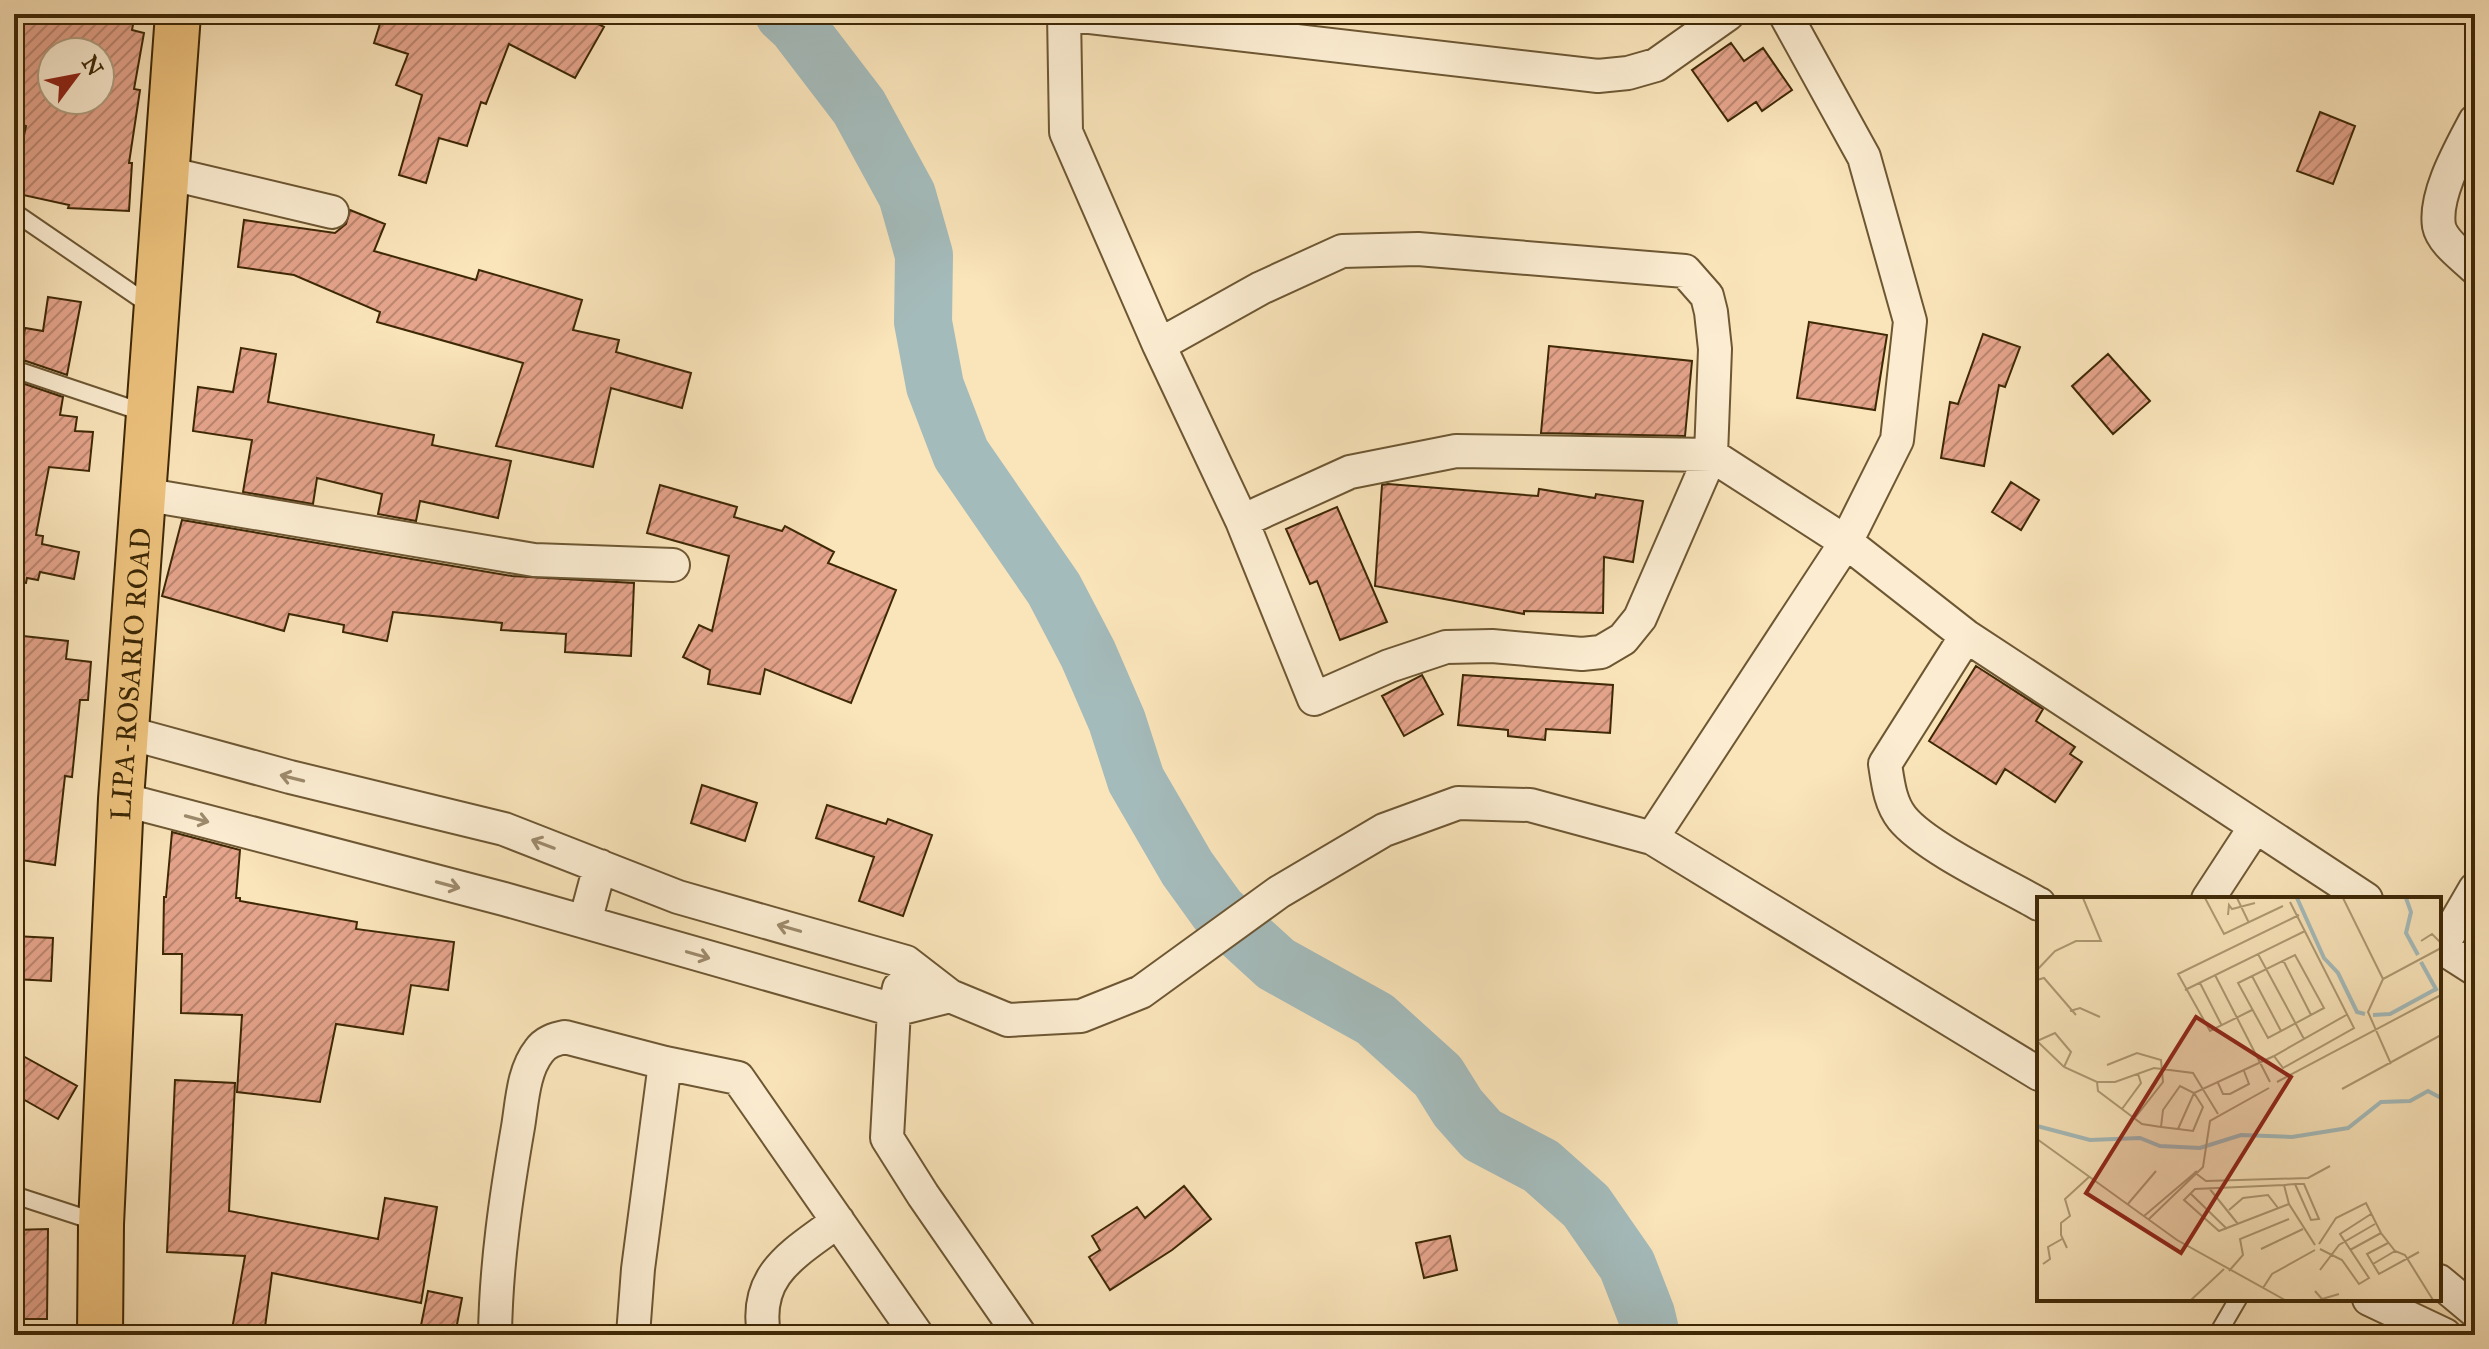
<svg xmlns="http://www.w3.org/2000/svg" width="2489" height="1349" viewBox="0 0 2489 1349" font-family="'IM FELL Great Primer',serif">
  <defs>
    <pattern id="building-hatch" width="6" height="6" patternUnits="userSpaceOnUse" patternTransform="scale(2)"><rect width="6" height="6" fill="#e5a48c"/><path d="M-1 1l2-2M0 6l6-6M5 7l2-2" fill="none" stroke="#bb8670"/></pattern>
  </defs>
  <rect width="100%" height="100%" fill="#fae4ba"/>
  <filter id="stains"><feTurbulence type="fractalNoise" baseFrequency=".0025" numOctaves="4"/><feColorMatrix values="0 0 0 0 .2 0 0 0 0 .09 0 0 0 0 .02 0 0 0 .5 -.17"/></filter>
  <radialGradient id="worn" r=".72"><stop offset=".6" stop-color="#630" stop-opacity="0"/><stop offset="1" stop-color="#630" stop-opacity=".3"/></radialGradient>
  <g fill="none" stroke-linecap="round" stroke-linejoin="round">
    <path stroke="#a4bbbb" stroke-width="58" d="M784 14 797 26 859 107 907 195 924 255 923 322 935 386 961 454 1054 589 1088 654 1117 721 1136 780 1187 868 1218 911 1276 964 1375 1019 1438 1076 1458 1108 1482 1135 1541 1166 1586 1206 1627 1265 1646 1314 1651 1335"/>
  </g>
  <path fill="url(#building-hatch)" stroke="#3e2806" stroke-width="2" fill-rule="evenodd" d="M21 14H135L132 30 144 33 134 89 140 90 129 163H132L129 211 68 208 69 205 14 193V182L26 126 14 121V40ZM52 52H100V100H52Z
    M383 14H580L604 27 575 78 509 44 486 104 481 102 467 146 439 138 426 183 399 175 422 95 396 85 408 54 374 43Z
    M1731 43 1744 61 1763 48 1792 90 1762 111 1756 102 1728 121 1692 70Z
    M2320 112 2355 126 2333 184 2297 171Z
    M350 210 385 224 374 251 476 280 479 270 582 300 573 330 619 340 616 352 691 373 682 408 611 388 593 467 496 446 523 363 377 322 380 312 294 275 238 267 244 220 335 233 346 224Z
    M48 297 81 302 67 375 20 359 25 328 43 331Z
    M1809 322 1887 335 1875 410 1797 398Z
    M1983 334 2020 347 2005 387 1999 385 1984 466 1941 458 1950 402 1958 404Z
    M1549 346 1692 361 1685 436 1541 433Z
    M241 348 276 354 268 402 434 435 432 445 511 461 498 518 420 501 416 521 378 514 382 494 317 478 313 504 243 492 252 440 193 431 198 387 233 392Z
    M2108 354 2150 401 2113 434 2072 386Z
    M16 381 63 397 60 415 77 417 75 431 93 432 89 471 49 467 36 535 43 536 42 544 79 552 74 579 40 572 38 580 27 578 26 583 14 582Z
    M2011 482 2039 500 2021 530 1992 512Z
    M1388 484 1538 496 1539 489 1595 498 1596 494 1643 501 1633 562 1604 557 1603 613 1524 611V614L1375 586 1382 485Z
    M660 485 737 507 734 517 782 531 785 526 834 552 828 563 896 590 851 703 765 669 760 694 708 684 710 670 683 657 699 625 712 631 729 556 647 533Z
    M1337 507 1387 622 1340 640 1317 581 1310 584 1286 529Z
    M182 520 512 576 634 583 631 656 565 652 566 634 501 630 502 623 393 612 387 641 343 632 344 625 289 614 284 631 162 596Z
    M14 635 68 641 66 659 91 662 88 700H80L72 777 65 776 55 865 14 859V727L18 688 14 687Z
    M1976 666 2043 709 2036 721 2075 747 2070 754 2082 762 2055 802 2005 769 1996 784 1929 741Z
    M1422 675 1443 714 1404 736 1382 696Z
    M1463 675 1613 685 1610 733 1546 729 1545 740 1508 736V730L1458 725Z
    M702 785 757 803 745 841 691 823Z
    M827 805 886 824 888 819 932 835 903 916 859 901 874 857 816 838Z
    M172 832 240 850 236 898H240V901L357 922 356 929 454 942 448 990 411 985 403 1034 336 1024 320 1102 237 1092 242 1015 181 1013 182 954H163L164 897H166Z
    M14 936 53 938 51 981 14 979Z
    M14 1051 77 1086 58 1119 14 1094Z
    M175 1080 235 1083 229 1211 378 1239 385 1198 437 1207 421 1303 272 1273 264 1335H231L245 1256 167 1252Z
    M1184 1186 1211 1219 1172 1250 1110 1290 1089 1257 1100 1250 1092 1236 1137 1207 1145 1218Z
    M48 1229 47 1319H14V1230Z
    M1450 1236 1457 1270 1424 1278 1416 1243Z
    M428 1291 462 1298 455 1335H419Z"/>
  <g fill="none" stroke-linecap="round" stroke-linejoin="round">
    <g stroke="#6d5733" stroke-width="20">
      <path id="lane" d="M14 212 151 306
        M14 369 145 413
        M14 1195 100 1223
        M2217 1335 2238 1299"/>
    </g>
    <g stroke="#6d5733" stroke-width="36">
      <path id="street" d="M1064 14 1066 132 1159 345 1242 521 1314 699 1389 666 1446 647 1492 646 1582 654 1601 652 1623 639 1640 618 1711 455 1715 349 1711 312 1707 296 1685 271 1418 249 1342 251 1261 288 1159 345
        M1064 14 1598 76 1628 73 1656 65 1728 14
        M2475 121C2461 148 2434 194 2439 226 2442 242 2464 257 2475 268
        M167 173 332 212
        M142 494 534 560 673 565
        M1242 521 1350 472 1456 451 1711 455 1846 542 1966 636 2366 899
        M1966 636 1885 764C1888 783 1890 803 1902 818 1925 847 2004 884 2039 904
        M125 732 290 777 504 829 678 897 906 962 950 996 1008 1020 1081 1016 1141 992 1279 892 1384 830 1458 803 1530 805 1652 838 2039 1074
        M121 799 504 899 894 1010 950 996
        M1652 838 1846 542 1897 440 1910 321 1864 157 1785 14
        M2208 899 2255 827
        M585 922 600 866
        M2439 946 2475 969
        M2439 951 2475 889
        M899 988 894 1010 887 1138 923 1195 1020 1335
        M2439 1281 2475 1311
        M2369 1299 2445 1335
        M495 1335C496 1265 506 1196 518 1127 522 1103 523 1071 539 1051 545 1042 555 1039 565 1037L665 1063 738 1078 917 1335
        M633 1335 638 1269 665 1063
        M764 1335C753 1273 796 1253 838 1221"/>
    </g>
    <g stroke="#3e2806" stroke-width="48">
      <g id="primary">
        <path id="s1" d="M100 1335 101 1224 121 799 178 14"/>
      </g>
    </g>
    <use href="#lane" stroke="#fcedd2" stroke-width="16"/>
    <use href="#street" stroke="#fcedd2" stroke-width="32"/>
    <use href="#primary" stroke="#edc27d" stroke-width="44"/>
  </g>
  <defs><path id="oneway-shaft" d="M-6 0H5M1.5-3L5.5 0L1.5 3" fill="none" stroke-width="1.6" stroke-linecap="round" stroke-linejoin="round" transform="scale(2)"/></defs>
  <g stroke="#9d8a6c">
    <use href="#oneway-shaft" transform="translate(292 778) rotate(-166)"/>
    <use href="#oneway-shaft" transform="translate(197 819) rotate(15)"/>
    <use href="#oneway-shaft" transform="translate(543 844) rotate(-159)"/>
    <use href="#oneway-shaft" transform="translate(448 885) rotate(15)"/>
    <use href="#oneway-shaft" transform="translate(789 928) rotate(-164)"/>
    <use href="#oneway-shaft" transform="translate(698 955) rotate(16)"/>
  </g>
  <g text-anchor="middle" stroke-width="8" stroke-linejoin="round" paint-order="stroke">
    <g font-size="28" fill="#3e2806" stroke="#fcedd2">
      <text dy="10" stroke="none"><textPath href="#s1" startOffset="662">LIPA-ROSARIO ROAD</textPath></text>
    </g>
  </g>
  <g transform="translate(2037 897)">
    <rect width="404" height="404" fill="#fae4ba"/>
    <path fill="none" stroke="#a4bbbb" stroke-width="4" d="M260 1 287 61 301 76 320 115 328 117M369 1 374 15 369 36 381 58M384 65 400 94M336 118 353 117 399 92M0 229 53 243 103 241 123 249 163 251 204 238 255 240 311 231 344 205 373 204 391 194 404 201"/>
    <path fill="none" stroke="#af9972" stroke-width="2" d="M168 1 187 37 246 9M200 1 212 26M306 1 346 82M191 18 192 8 195 12 218 6M384 44 395 37 404 46M221 57 267 142M258 58 287 111 231 141 201 86ZM246 63 274 118M0 73 18 54 39 44H64L46 1M178 78 233 185M215 79 244 134M0 83 7 81 39 118M163 86 185 129M148 93 268 34M215 113 173 134 141 77 262 18M33 114 43 111 63 120M0 144 27 170 60 185H78L117 171 156 176 181 217M0 144 18 136 34 155 27 170M237 159 246 171 317 131 253 5M354 167 331 115 346 82 404 51M70 168 100 156 124 163 126 185 97 222M60 185 61 194 105 227 124 230 141 232 156 234 166 210 157 196 143 189 126 213 124 230M240 185 404 98M181 186 186 197H193L212 187 207 174M305 192 404 138M85 212 104 186 101 177M141 232 157 196 237 159 311 117M0 242 140 343 248 403M157 275 169 284 271 281 293 269M247 288 252 307 278 348M172 291 201 327M153 296 190 332M252 307 182 334 147 303 158 292 247 288 258 287H267L282 322 274 323 258 287M90 308 119 274M192 313 206 301 231 298 241 311M107 319 160 274M112 322 166 270 173 224 232 191M351 346 330 357 342 377 382 355M282 347 299 321 329 306 344 336 358 354 368 358 396 403M30 351 24 338V326L33 319 28 302 52 280M224 352 266 332M283 352 305 363 322 387 332 381 303 337 334 317M313 353 344 336M6 367 13 362 11 350 25 342M336 367 358 354M283 373 302 348 338 327M192 374 206 358 203 342 252 322M226 391 235 377 278 353M278 394 285 402 302 397M154 403 187 372"/>
    <path fill="#8f2418" fill-opacity="0.15" stroke="#8f2418" stroke-width="4" d="M159 120 254 180 144 356 49 296Z"/>
    <rect width="404" height="404" fill="none" stroke="#3e2806" stroke-width="4"/>
  </g>
  <rect width="2489" height="1349" fill="none" stroke="#fae4ba" stroke-width="48"/>
  <rect x="16" y="16" width="2457" height="1317" fill="none" stroke="#3e2806" stroke-width="4"/>
  <rect x="24" y="24" width="2441" height="1301" fill="none" stroke="#3e2806" stroke-width="2"/>
  <g transform="translate(76 76) rotate(58)"><circle r="38" fill="#fcedd2" stroke="#b09e80" stroke-width="2"/>
  <path d="M0-6L14 30L0 20L-14 30Z" fill="#8f2418"/>
  <text y="-12" font-size="22" font-weight="bold" text-anchor="middle" fill="#3e2806">N</text>
  </g>
  <rect width="100%" height="100%" filter="url(#stains)"/>
  <rect width="100%" height="100%" fill="url(#worn)"/>
</svg>
